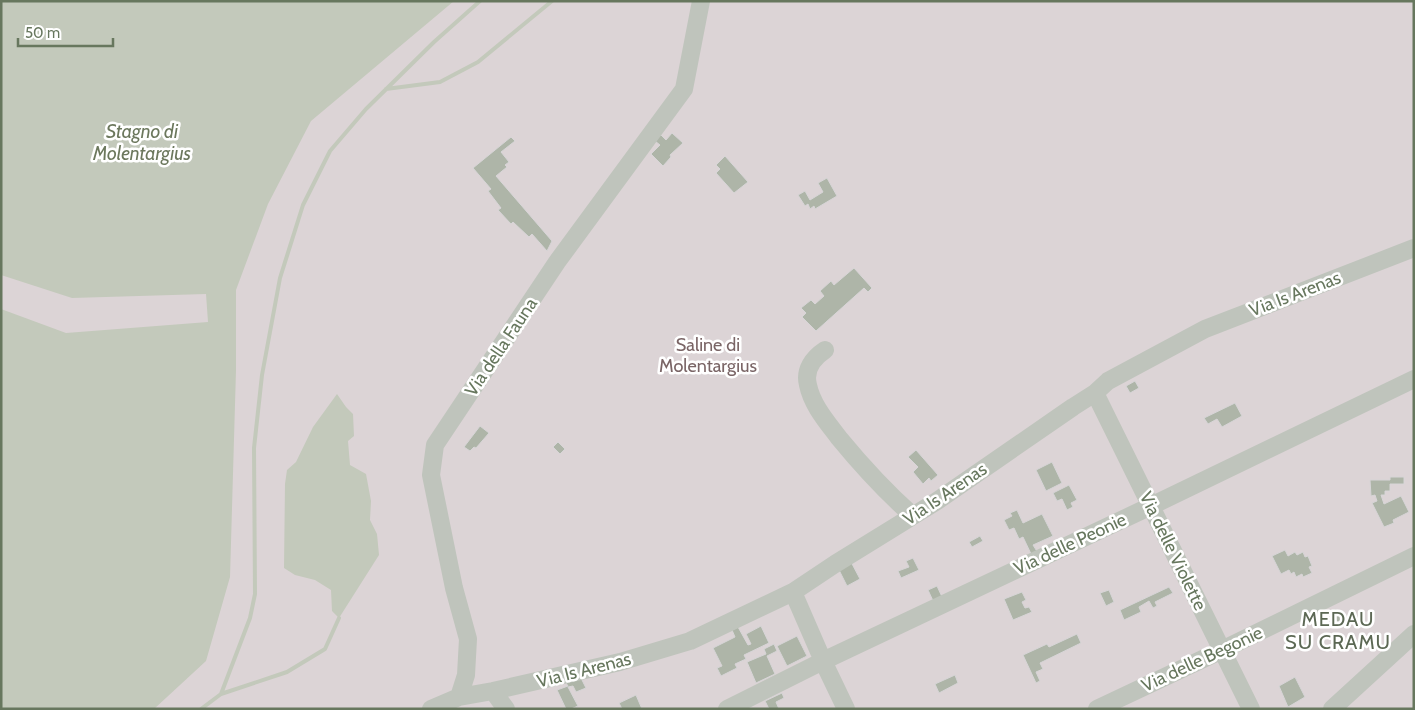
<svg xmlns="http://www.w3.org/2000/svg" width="1415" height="710" viewBox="0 0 1415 710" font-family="Cabin,sans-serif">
  <rect width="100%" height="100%" fill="#f6f3f5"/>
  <path fill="#dcd4d6" d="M1 1H1414V709H1Z"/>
  <path fill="#c3c9bb" d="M1 1H454L311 121 268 204 236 290V370L230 577 206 661 154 709H1V309L66 333 208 322 206 294 72 298 1 275Z
    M337 394 346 407 353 414 354 436 348 441 350 465 366 474 371 501 370 520 377 534 379 555 339 618 332 611 331 590 315 580 295 575 284 568 285 484 287 470 296 462 313 427Z"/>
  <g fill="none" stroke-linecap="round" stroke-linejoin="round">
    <path stroke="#c3c9bb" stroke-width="4" d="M386 89 440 82 478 62 552 1
      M221 694 250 618 255 594 254 448 262 375 280 278 303 205 330 151 366 109 434 42 480 1
      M201 709 221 694 287 672 325 649 339 618"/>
  </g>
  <path fill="#aeb5a8" stroke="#d7d5d7" d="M672 133 683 143 670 155 671 157 663 166 651 154 660 145 655 141 661 135 666 140Z
    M511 137 515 141 501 152 509 162 505 165 507 167 496 176 552 241 547 251 532 234 529 237 513 222 511 224 498 210 501 208 488 191 491 189 473 168Z
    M725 156 748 182 734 193 716 173 720 169 716 165Z
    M827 178 837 196 815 209 814 206 810 209 808 204 805 206 798 195 805 191 810 200 823 192 818 183Z
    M854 268 872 288 868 292 864 288 816 331 802 317 806 313 801 308 811 300 815 304 824 296 820 291 831 281 834 285Z
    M1135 381 1139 388 1130 393 1126 386Z
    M1235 403 1242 416 1222 427 1217 419 1208 424 1204 418Z
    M480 426 489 433 476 448 474 447 470 451 464 447Z
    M558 442 565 449 560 454 553 447Z
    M916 450 938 475 931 481 929 478 923 484 913 472 918 467 908 457Z
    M1052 462 1062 483 1046 491 1036 470Z
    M1390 477H1404V484H1390V491H1385V495H1381L1384 504 1401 496 1409 512 1393 520 1394 523 1384 527 1372 503 1377 501 1375 495 1371 496 1370 480H1390Z
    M1069 485 1077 500 1071 503 1073 507 1067 510 1062 499 1057 501 1053 493Z
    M1017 510 1023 523 1042 514 1053 536 1033 545 1038 553 1032 556 1023 537 1019 539 1014 528 1009 530 1004 520 1012 516 1010 513Z
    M980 536 983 541 972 547 969 542Z
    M1285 550 1288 556 1295 552 1297 555 1303 552 1305 557 1308 556 1312 566 1309 567 1312 573 1303 577 1302 574 1296 577 1294 572 1291 574 1289 570 1281 574 1272 556Z
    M913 558 919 570 901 578 898 571 909 567 906 561Z
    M850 560 860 579 847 586 838 568Z
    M937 586 943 599 934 603 928 590Z
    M1169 587 1173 593 1155 602 1157 606 1153 608 1149 601 1139 607 1141 612 1124 620 1120 610Z
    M1109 590 1114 602 1106 606 1100 593Z
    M1022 592 1026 600 1022 602 1025 608 1029 607 1032 612 1013 620 1004 599Z
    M1336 609 1342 620 1337 622 1335 618 1332 620 1329 612Z
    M761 626 769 643 744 655 746 659 735 664 737 668 721 676 717 668 722 666 713 648 735 637 732 630 738 627 748 645 751 644 746 634Z
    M1077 634 1081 643 1040 663 1043 669 1036 672 1040 681 1036 683 1023 655 1047 644 1049 647Z
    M797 636 807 656 787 666 777 646Z
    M774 644 777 651 767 656 775 674 756 683 747 662 766 654 764 649Z
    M955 675 958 683 939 693 935 684Z
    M580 676 586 688 576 692 573 686 568 687 578 706 571 709H566L557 690 568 686 564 680Z
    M1295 677 1305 697 1288 707 1279 686Z
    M782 693 784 698 776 702 779 709H769L765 701Z
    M636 695 642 709H622L619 703Z"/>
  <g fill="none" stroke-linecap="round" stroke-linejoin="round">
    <path stroke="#bfc4bc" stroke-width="18" d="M825 350C813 358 804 370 808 385 812 405 827 422 839 438 862 466 886 492 913 516
      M1095 393 1251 709
      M793 592 823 661 846 709
      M493 691 506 709
      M459 697 493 691 620 662 690 641 793 592 835 564 937 501 1073 407 1095 393 1108 381 1205 329 1414 248
      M431 709 459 697 466 675 468 639 454 588 431 475 435 445 557 262 684 89 701 1
      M727 709 823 661 1151 506 1414 379
      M1097 709 1222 650 1414 556
      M1332 709 1414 634"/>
  </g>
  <g text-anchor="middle" stroke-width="5" stroke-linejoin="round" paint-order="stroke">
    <g font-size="18" fill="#67775e" stroke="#fff">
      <text transform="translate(1295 294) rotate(-21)" y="6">Via Is Arenas</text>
      <text transform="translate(501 347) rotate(-56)" y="6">Via della Fauna</text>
      <text transform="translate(945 494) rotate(-34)" y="6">Via Is Arenas</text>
      <text transform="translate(1070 544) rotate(-25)" y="6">Via delle Peonie</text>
      <text transform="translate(1173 551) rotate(64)" y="6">Via delle Violette</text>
      <text transform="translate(1202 659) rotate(-25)" y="6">Via delle Begonie</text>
      <text transform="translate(584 670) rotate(-14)" y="6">Via Is Arenas</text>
    </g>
    <g font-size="18" fill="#7a6566" stroke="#fff">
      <text x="708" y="351">Saline di<tspan x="708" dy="21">Molentargius</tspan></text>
    </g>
    <g font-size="19" font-style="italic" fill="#6c785d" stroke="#fff">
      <text x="142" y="138">Stagno di<tspan x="142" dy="22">Molentargius</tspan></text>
    </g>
    <g font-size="20" letter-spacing="1" fill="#5c6854" stroke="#fff">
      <text x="1338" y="626">MEDAU<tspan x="1338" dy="23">SU CRAMU</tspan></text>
    </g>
  </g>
  <rect width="1415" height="710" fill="none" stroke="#67775e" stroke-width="5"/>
  <path d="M18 38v8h95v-8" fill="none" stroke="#67775e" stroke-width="2.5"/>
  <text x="25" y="38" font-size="15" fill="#67775e" stroke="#ffffff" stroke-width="4" paint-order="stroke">50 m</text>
</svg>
